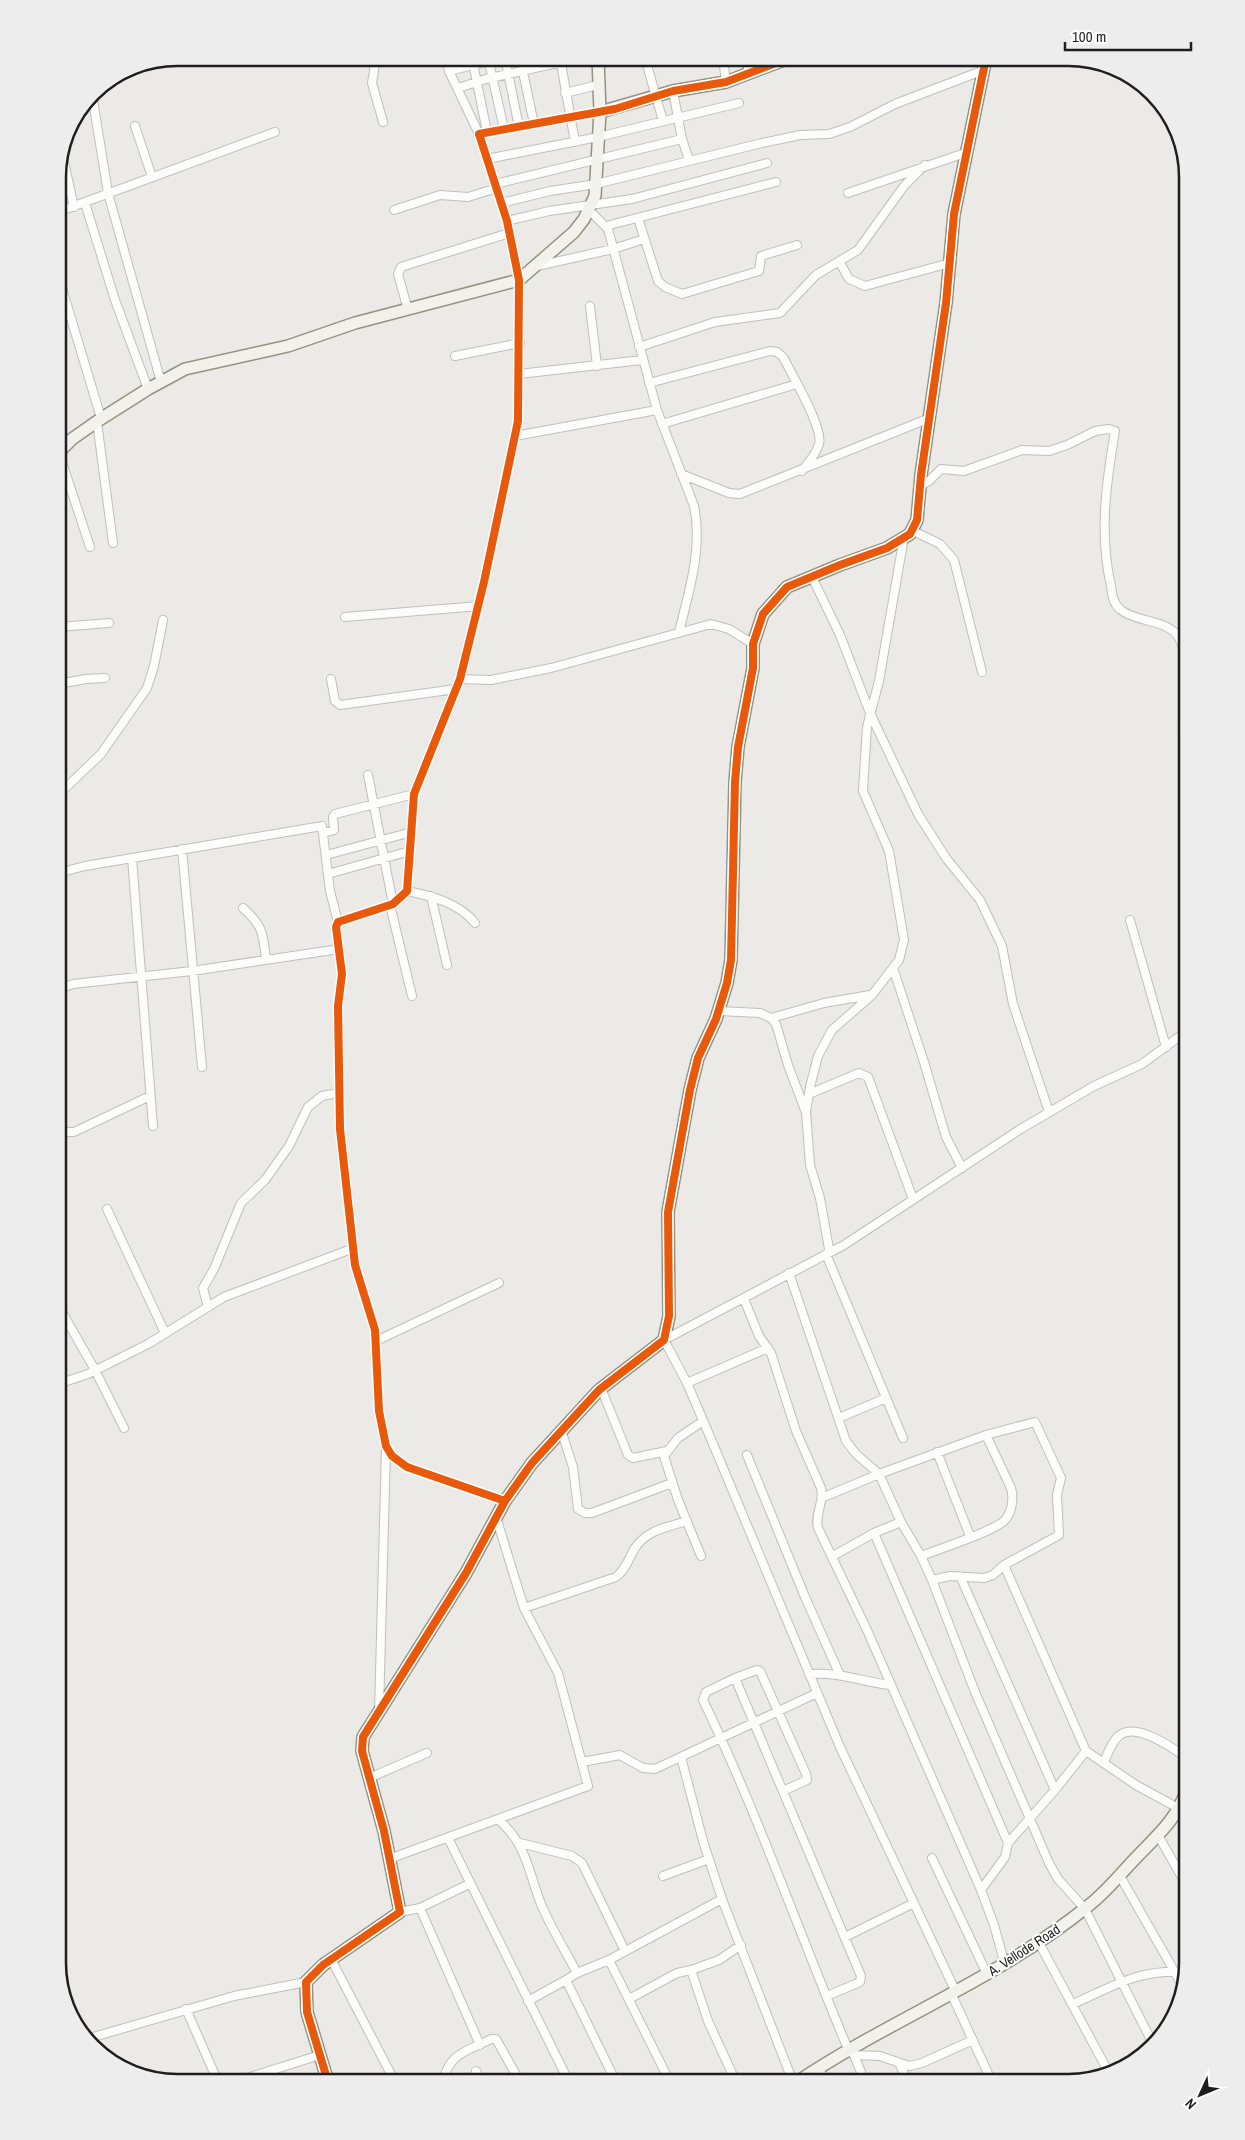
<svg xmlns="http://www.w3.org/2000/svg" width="1245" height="2140" viewBox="0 0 1245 2140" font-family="'Archivo Narrow',sans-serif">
  <rect width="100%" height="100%" fill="#eceae7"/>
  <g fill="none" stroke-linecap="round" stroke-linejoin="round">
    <g stroke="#bfbfbd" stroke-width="10">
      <path id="street" d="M376 58 372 83 383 122
        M446 58 449 71 479 134
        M472 58 487 132
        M488 58 504 129
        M505 58 519 127
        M520 58 534 124
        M560 58 575 142
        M645 58 663 121
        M723 58 726 82
        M598 62 628 58
        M449 71 500 58
        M748 73V58
        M458 88 486 79 579 58
        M673 91 682 139 689 160
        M565 93 598 85
        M92 94 108 193 161 382
        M135 126 152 177
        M62 153 74 207
        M487 159 598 137 739 103
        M495 184 682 139
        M848 193 968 152
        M85 203 115 300 148 389
        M501 203 550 191 596 184 762 143 800 135 829 134 850 127 895 104 984 70
        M588 209 608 229 657 410 694 506C703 548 689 591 679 632
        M394 210 440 195 468 197 497 188
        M58 212 275 132
        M638 218 658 281 665 287 682 294 759 271 761 256 797 245
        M507 221 549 211 632 199 767 163
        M606 226 776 182
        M839 261 849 279 865 286 950 263
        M537 266 613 249 644 239
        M58 275 101 418
        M590 306 597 366
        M408 310 398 274 401 267 509 233
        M639 347 715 322 780 313 816 275 858 250 904 186 925 165
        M455 356 520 343
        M519 374 642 360
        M649 383 770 351 777 352 783 357C791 373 824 428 819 444 817 453 808 463 802 471
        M97 422 113 543
        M662 424 797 384
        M515 436 657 410
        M58 450 90 547
        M681 474 729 493 740 494 930 418
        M920 486 929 481 941 469 964 471 1022 450 1049 451 1067 445 1095 431 1109 429 1115 431C1106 484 1099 534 1111 586 1112 595 1113 604 1121 610 1137 623 1171 619 1180 640 1190 662 1184 692 1183 716 1182 738 1184 765 1187 788
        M911 530 940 544 954 560 982 672
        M812 577 840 635 870 713 918 814 946 858 980 900 1002 946 1013 1004 1049 1112
        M345 617 479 606
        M58 627 109 623
        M331 679 335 701 340 705 456 689
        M460 679 491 680 551 668 711 624 729 629 753 644
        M58 684 86 679 105 678
        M368 775 393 904
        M58 795 101 754 147 688 154 666 163 620
        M323 833 334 830 333 817 335 814 414 794
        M182 849 202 1067
        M326 855 412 832
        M132 858 153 1126
        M58 873 85 866 322 826 330 891 338 922
        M328 874 410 851
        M407 891C432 896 459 903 475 923
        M431 896 447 965
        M390 905 412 996
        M243 908C263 926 263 933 266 960
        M1130 920 1166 1047
        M893 968 924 1062 946 1137 962 1168
        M58 989 73 984 192 971 339 949
        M718 1011 760 1013 771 1018 776 1024 788 1065 805 1110
        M771 1018 824 1003 870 995
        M809 1094 859 1073 868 1077 913 1199
        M58 1132H74L150 1096
        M107 1209 165 1333
        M834 1250 829 1249 820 1198 810 1165 806 1112 810 1087 818 1056 832 1030 872 995 899 960 904 940 889 851 863 791 867 727 879 681 904 537
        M826 1254 903 1438
        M789 1273 846 1441 856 1454 879 1474 824 1497
        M744 1299 759 1336 771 1353 796 1431 821 1488C825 1503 814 1513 818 1528L867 1630 981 1890 994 1925 1005 1965
        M58 1305 95 1370 124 1428
        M208 1307 203 1288 214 1269 241 1203 265 1180 289 1146 308 1107 322 1096 338 1093
        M376 1341 499 1283
        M687 1383 768 1348
        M58 1384 88 1374 148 1344 224 1297 354 1248
        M601 1388 628 1455 633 1458 667 1451
        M839 1418 886 1398
        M561 1430 573 1467 578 1509 585 1513H592L672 1483
        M937 1452 970 1536
        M747 1455 805 1597 839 1673
        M505 1501 407 1467 392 1456 386 1446 379 1411 375 1330 355 1265 340 1129 338 1006 342 974 336 927 338 922 393 904 407 891 414 794 460 679 484 582 518 421 519 280 507 221 479 134 600 112
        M874 1533 1008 1843
        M701 1556 678 1500 664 1456 678 1438 703 1421
        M833 1556 874 1533 901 1522
        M921 1556C939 1549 992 1532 1004 1521 1012 1513 1014 1499 1011 1488L986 1435
        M960 1576 1055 1790
        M932 1580 950 1576 984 1578 993 1575 1004 1565 1059 1535 1057 1495 1061 1478 1035 1422 986 1435 879 1474 901 1522 921 1556 932 1580 975 1692 1049 1863 1058 1879 1085 1909 1152 2042
        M524 1608 616 1577C627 1568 628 1559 635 1548 647 1530 667 1527 687 1521
        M809 1674C842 1672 859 1681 890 1685
        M735 1678 706 1692 703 1700C758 1814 799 1933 848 2049L854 2055 880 2056 909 2066 922 2063 973 2040
        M379 1711 386 1448
        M1086 1751 1136 1785 1180 1809
        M681 1757 703 1841 722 1899 793 2082
        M582 1762 620 1755 643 1768 655 1769 817 1693
        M1104 1762C1108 1753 1112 1741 1120 1735 1137 1722 1173 1748 1187 1758
        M369 1778 427 1753
        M783 1791 807 1780 806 1774 760 1671 757 1670 735 1678 861 1976 860 1982 827 1996
        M499 1820C527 1845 528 1871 541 1904 551 1928 565 1950 577 1973L566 1980 616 2082
        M1159 1837 1187 1886
        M448 1838 569 2082
        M520 1843 572 1856 582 1863 625 1951
        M932 1858 987 1974
        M389 1859 588 1786 558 1673 524 1608 496 1517
        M663 1876 709 1859
        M1120 1876 1181 1983
        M981 1890 1005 1857 1008 1843 1055 1790 1086 1751 1004 1565
        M420 1908 469 1884
        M400 1912 420 1908 480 2045
        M845 1937 914 1903
        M1038 1941 1109 2073
        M331 1959 395 2082
        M609 1960 670 2082
        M577 1973 609 1960 722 1899
        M955 1990 840 1747 708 1432 687 1383 664 1340 844 1245 1019 1130 1094 1086 1142 1064 1187 1031
        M951 1993 992 2082
        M629 1999 677 1973 691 1970
        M528 2001 566 1980
        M1073 2004C1114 1986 1138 1969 1185 1972
        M186 2009 218 2082
        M90 2038 234 1996 306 1982
        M854 2055 865 2082
        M900 2065 908 2082
        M819 2068 825 2082
        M476 2071 481 2082
        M234 2082 320 2055
        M443 2082C448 2054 467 2051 491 2039H496L520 2082
        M736 2082 708 2021 691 1970 719 1960 741 1945"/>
    </g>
    <g stroke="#949381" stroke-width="14">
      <path id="secondary" d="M600 112 673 91 726 82 789 58
        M58 453 72 439 99 420 148 389 185 369 288 346 355 323 519 280 574 232 584 219 595 196 600 112 598 58
        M328 2082 307 2012 306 1982 323 1965 400 1912 384 1831 362 1751 363 1737 466 1573 505 1501 532 1463 599 1390 664 1340 669 1316 668 1212 690 1090 698 1058 716 1019 727 983 731 960 735 782 738 747 753 668V644L763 614 787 587 840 565 887 548 910 534 917 520 921 475 946 303 954 214 986 58
        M797 2082C891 2019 1000 1978 1088 1906 1104 1894 1117 1878 1131 1863 1153 1839 1176 1822 1187 1789"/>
    </g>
    <use href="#street" stroke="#fcfcfb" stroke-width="8"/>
    <use href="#secondary" stroke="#f2f1eb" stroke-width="11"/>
    <g stroke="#fff" stroke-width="11">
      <path id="cycleway" d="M505 1501 407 1467 392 1456 386 1446 379 1411 375 1330 355 1265 340 1129 338 1006 342 974 336 927 338 922 393 904 407 891 414 794 460 679 484 582 518 421 519 280 507 221 479 134 615 109 673 91 726 82 789 58
        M328 2082 307 2012 306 1982 323 1965 400 1912 384 1831 362 1751 363 1737 466 1573 505 1501 532 1463 599 1390 664 1340 669 1316 668 1212 690 1090 698 1058 716 1019 727 983 731 960 735 782 738 747 753 668V644L763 614 787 587 840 565 887 548 910 534 917 520 921 475 946 303 954 214 986 58"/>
    </g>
    <use href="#cycleway" stroke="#e8590c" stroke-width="8"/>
  </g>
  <g text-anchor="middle" stroke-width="4" stroke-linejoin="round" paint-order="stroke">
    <g font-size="14" fill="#1e1e1e" stroke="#fff">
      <text transform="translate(1024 1950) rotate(-33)" y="5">A. Vellode Road</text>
    </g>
  </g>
  <path d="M0 0H1245V2140H0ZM177 66H1068A111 111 0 0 1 1179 177V1963A111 111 0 0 1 1068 2074H177A111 111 0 0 1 66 1963V177A111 111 0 0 1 177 66Z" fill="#ededed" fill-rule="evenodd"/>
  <path fill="none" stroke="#1e1e1e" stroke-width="2.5" d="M177 66H1068A111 111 0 0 1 1179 177V1963A111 111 0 0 1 1068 2074H177A111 111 0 0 1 66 1963V177A111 111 0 0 1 177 66Z"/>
  <g transform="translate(1200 2095) rotate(226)" stroke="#ffffff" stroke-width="4" paint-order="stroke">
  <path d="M0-4L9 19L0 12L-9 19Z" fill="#1e1e1e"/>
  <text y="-8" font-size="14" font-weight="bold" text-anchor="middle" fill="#1e1e1e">N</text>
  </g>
  <path d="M1065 42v8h126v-8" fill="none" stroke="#1e1e1e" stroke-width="2.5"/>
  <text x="1072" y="42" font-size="15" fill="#1e1e1e" stroke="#ffffff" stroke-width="4" paint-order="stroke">100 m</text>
</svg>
